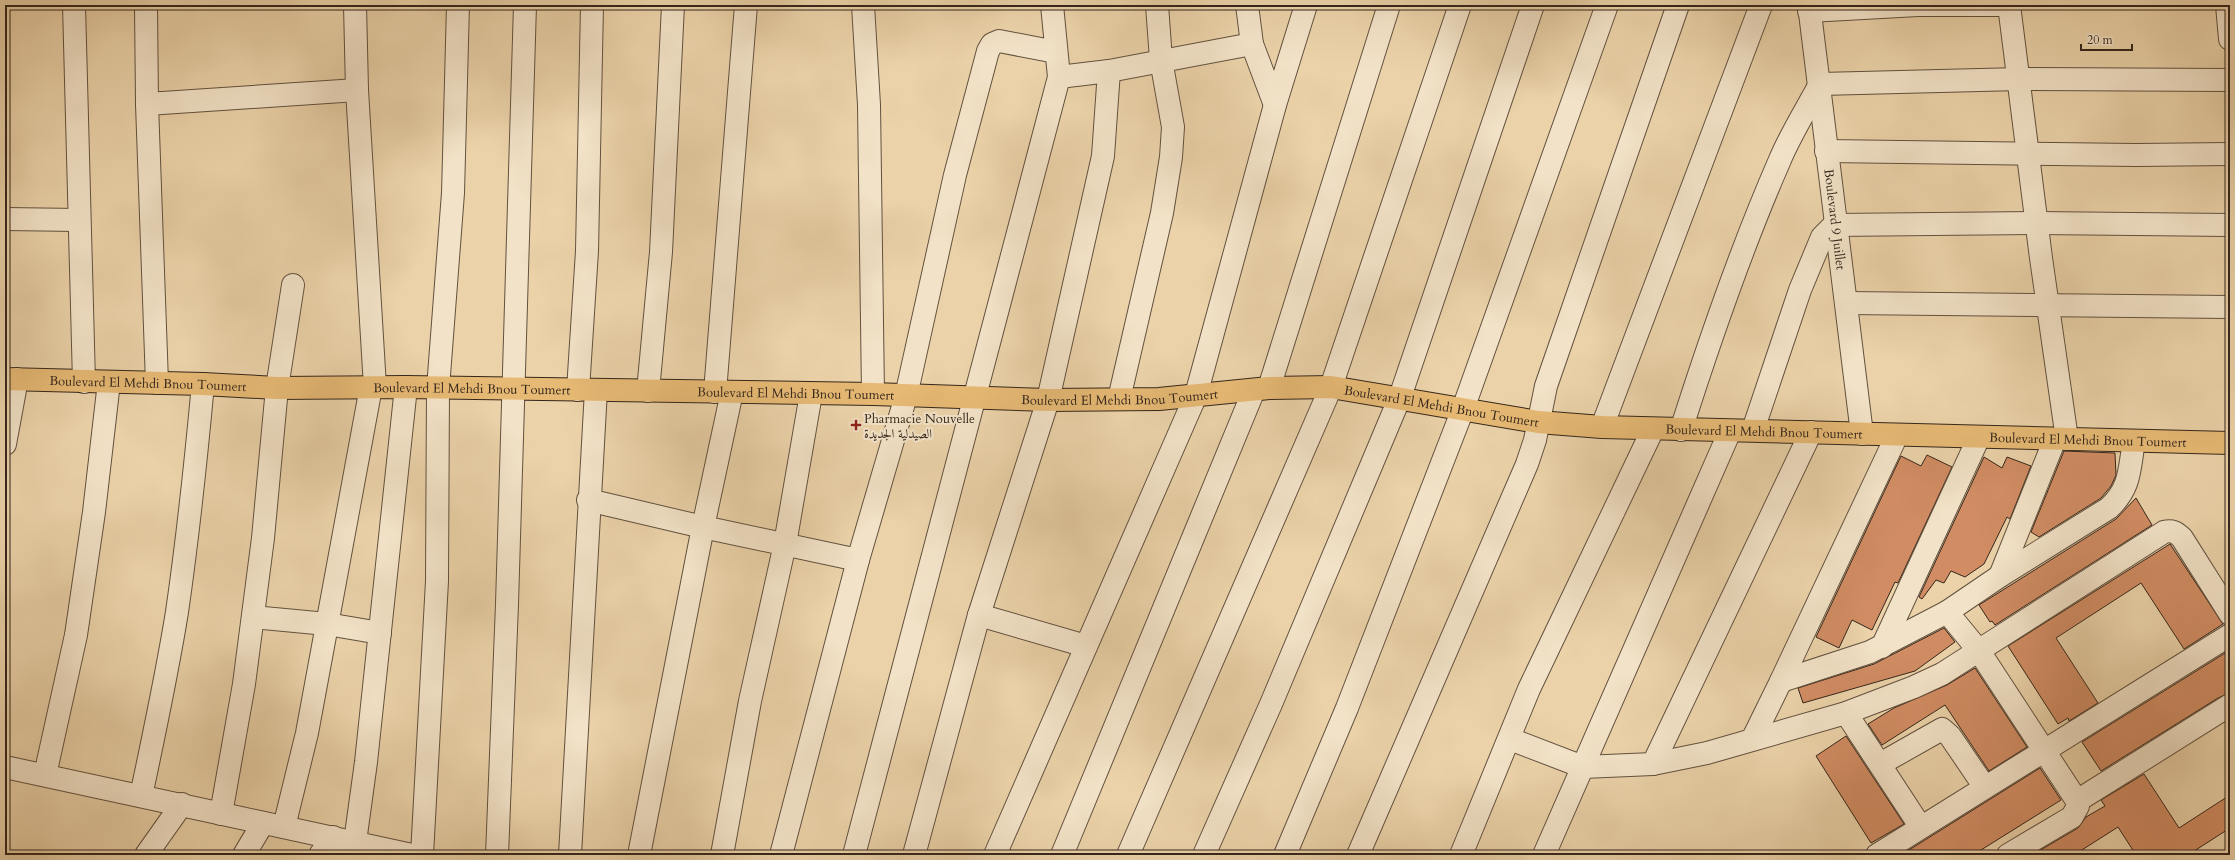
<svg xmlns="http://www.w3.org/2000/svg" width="2235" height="860" viewBox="0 0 2235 860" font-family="Cardo,Amiri,serif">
  <rect width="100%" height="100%" fill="#ebd2a9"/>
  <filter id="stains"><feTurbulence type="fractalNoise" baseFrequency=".005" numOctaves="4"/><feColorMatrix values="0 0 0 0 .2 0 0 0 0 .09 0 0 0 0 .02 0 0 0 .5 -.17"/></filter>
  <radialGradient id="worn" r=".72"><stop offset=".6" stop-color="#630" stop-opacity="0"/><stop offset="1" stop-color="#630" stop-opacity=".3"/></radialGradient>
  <path fill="#d18c63" stroke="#34261c" d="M2064 451 2115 453 2116 475 2111 486 2101 498 2039 537 2031 532Z
    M1927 455 1952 467 1898 583 1895 582 1872 630 1852 620 1839 648 1816 637 1901 456 1921 466Z
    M1984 457 2002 468 2007 457 2031 466 2010 519 2007 517 1984 564 1965 577 1951 571 1944 583 1936 580 1922 599 1919 597Z
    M2136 498 2152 525 1995 625 1992 621 1990 622 1979 605 2116 519Z
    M2170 544 2223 624 2184 649 2141 583 2056 638 2098 703 2069 721 2068 718 2058 724 2008 646Z
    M1944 628 1955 642 1915 671 1803 703 1798 688 1874 664Z
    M2230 650V693L2218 698 2101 771 2082 742Z
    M1975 668 2027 747 1989 771 1945 705 1882 745 1868 724 1894 708 1947 685Z
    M1846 736 1904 824 1871 843 1816 756Z
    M2040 768 2061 800 1973 855H1901Z
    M2144 774 2179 828 2230 795V828L2188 855H2136L2118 827 2074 855H2032L2078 828 2086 817 2105 806 2101 800Z"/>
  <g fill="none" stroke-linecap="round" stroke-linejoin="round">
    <g stroke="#62513f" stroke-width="24">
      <g id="minor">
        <path d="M74 5 84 382"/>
        <path d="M146 5 147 104 157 383"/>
        <path d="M355 5 357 90 375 387"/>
        <path d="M863 5 869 105 873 394"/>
        <path d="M1247 5 1252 44 1275 105"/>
        <path id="s1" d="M1809 5 1862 434"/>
        <path d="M2009 5 2041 258 2067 439"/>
        <path d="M2227 5 2230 39"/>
        <path d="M1809 11 1918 5H1999"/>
        <path d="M1059 77 1109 71 1252 44"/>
        <path d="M147 104 357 90"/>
        <path d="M1826 151 2136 155 2230 154"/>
        <path d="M5 219 79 220"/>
        <path d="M1847 303 2230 307"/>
        <path d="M1269 388 1389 5"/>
        <path d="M578 390 587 251 592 5"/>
        <path d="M648 391 661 252 673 5"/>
        <path d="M715 392 746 5"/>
        <path d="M1119 399 1162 213 1171 157 1173 127 1161 60 1157 5"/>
        <path d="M1602 427 1761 5"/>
        <path d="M1681 430C1710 339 1741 249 1779 162 1790 135 1806 110 1820 84L2020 79 2230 80"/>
        <path d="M1753 430 1800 290 1822 237 1834 225 2037 223 2230 225"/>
        <path d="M1897 435 1781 681 1870 652 1947 612"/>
        <path d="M5 444 17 379"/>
        <path d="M588 500 703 527 858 560"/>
        <path d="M2000 576 2055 439"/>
        <path d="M979 615 1086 646"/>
        <path d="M253 617 327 624 380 633"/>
        <path d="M1882 647 1979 437"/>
        <path d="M1846 713 1920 826"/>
        <path d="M1753 738 1781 681"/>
        <path d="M1510 739 1583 767 1653 764 1707 753 1846 713 1914 687 1942 674 2164 532C2172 530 2176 532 2182 538L2230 614"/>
        <path d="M1653 764 1811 432"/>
        <path d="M1880 764 1942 729 1950 736 1984 786"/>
        <path d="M5 767 412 855"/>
        <path d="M45 775 76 635 94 512 109 382"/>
        <path d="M141 796C154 735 167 674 177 612 188 536 196 460 203 384"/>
        <path d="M2077 801 2230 705"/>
        <path d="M221 814 244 684 263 538 277 388 293 285"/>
        <path d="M284 827 307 733 371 387"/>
        <path d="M355 842 366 762 406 387"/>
        <path d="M146 855 182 804"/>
        <path d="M244 855 263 823"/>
        <path d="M320 855 333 837"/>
        <path d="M422 855 437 581 438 388 453 193 458 5"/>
        <path d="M497 855 507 604 525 5"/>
        <path d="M570 855 596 390"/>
        <path d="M639 855 703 527 732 392"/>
        <path d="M722 855 750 701 785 544 811 394"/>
        <path d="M781 855 858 560 906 396 955 175 988 51 992 44 999 41 1056 52"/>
        <path d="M854 855 1059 77 1052 5"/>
        <path d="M914 855 979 615 1048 400 1103 156 1109 71"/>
        <path d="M995 855 1196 395 1275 105 1306 5"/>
        <path d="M1062 855 1254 390"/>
        <path d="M1128 855 1331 387 1460 5"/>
        <path d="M1204 855 1271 704 1400 397 1533 5"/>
        <path d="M1285 855 1347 708 1463 409 1607 5"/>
        <path d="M1358 855 1527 464 1535 440 1546 386 1678 5"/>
        <path d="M1461 855 1529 689 1653 429"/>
        <path d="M1544 855 1730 431"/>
        <path d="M1877 855 2230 635"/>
        <path d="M2008 855 2072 817 2078 806 2077 801 1979 651 1947 612 2000 576 2109 508C2131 487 2129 470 2134 441"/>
      </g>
    </g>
    <g stroke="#34261c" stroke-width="24">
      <g id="major">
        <path id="s2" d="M5 379 203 384 277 388 406 387 873 394 1048 400 1159 399 1269 388 1331 387 1538 422 1602 427 2230 443"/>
      </g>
    </g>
    <use href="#minor" stroke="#f2e2c7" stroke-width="22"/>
    <use href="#major" stroke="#e6b974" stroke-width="22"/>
  </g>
  <path fill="#8f2418" stroke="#f2e2c7" stroke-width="1.5" d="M854 419h4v4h4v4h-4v4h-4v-4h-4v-4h4z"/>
  <g text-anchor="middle" stroke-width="4" stroke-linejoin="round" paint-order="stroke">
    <g font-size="13" fill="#34261c" stroke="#f2e2c7">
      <text dy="5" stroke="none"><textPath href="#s1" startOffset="216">Boulevard 9 Juillet</textPath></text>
      <text dy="5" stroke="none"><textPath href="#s2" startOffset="143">Boulevard El Mehdi Bnou Toumert</textPath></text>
      <text dy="5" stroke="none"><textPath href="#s2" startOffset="467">Boulevard El Mehdi Bnou Toumert</textPath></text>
      <text dy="5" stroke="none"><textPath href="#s2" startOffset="791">Boulevard El Mehdi Bnou Toumert</textPath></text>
      <text dy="5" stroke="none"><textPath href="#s2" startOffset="1115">Boulevard El Mehdi Bnou Toumert</textPath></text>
      <text dy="5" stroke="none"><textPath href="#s2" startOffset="1439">Boulevard El Mehdi Bnou Toumert</textPath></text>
      <text dy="5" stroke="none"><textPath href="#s2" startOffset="1763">Boulevard El Mehdi Bnou Toumert</textPath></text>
      <text dy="5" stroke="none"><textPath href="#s2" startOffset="2087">Boulevard El Mehdi Bnou Toumert</textPath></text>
    </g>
    <g font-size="13" fill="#34261c" stroke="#f2e2c7" text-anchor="start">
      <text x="864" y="423">Pharmacie Nouvelle<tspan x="864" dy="15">الصيدلية الجديدة</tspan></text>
    </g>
  </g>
  <rect width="2235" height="860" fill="none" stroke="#ebd2a9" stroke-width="20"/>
  <rect x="6" y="6" width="2223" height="848" fill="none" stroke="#34261c" stroke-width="2"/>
  <rect x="10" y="10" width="2215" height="840" fill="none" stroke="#34261c"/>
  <path d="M2081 44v6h51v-6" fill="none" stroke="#34261c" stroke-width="2"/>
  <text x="2087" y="44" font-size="12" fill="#34261c" stroke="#f2e2c7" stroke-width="3" paint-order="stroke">20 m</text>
  <rect width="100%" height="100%" filter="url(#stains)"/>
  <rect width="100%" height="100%" fill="url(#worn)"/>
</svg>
